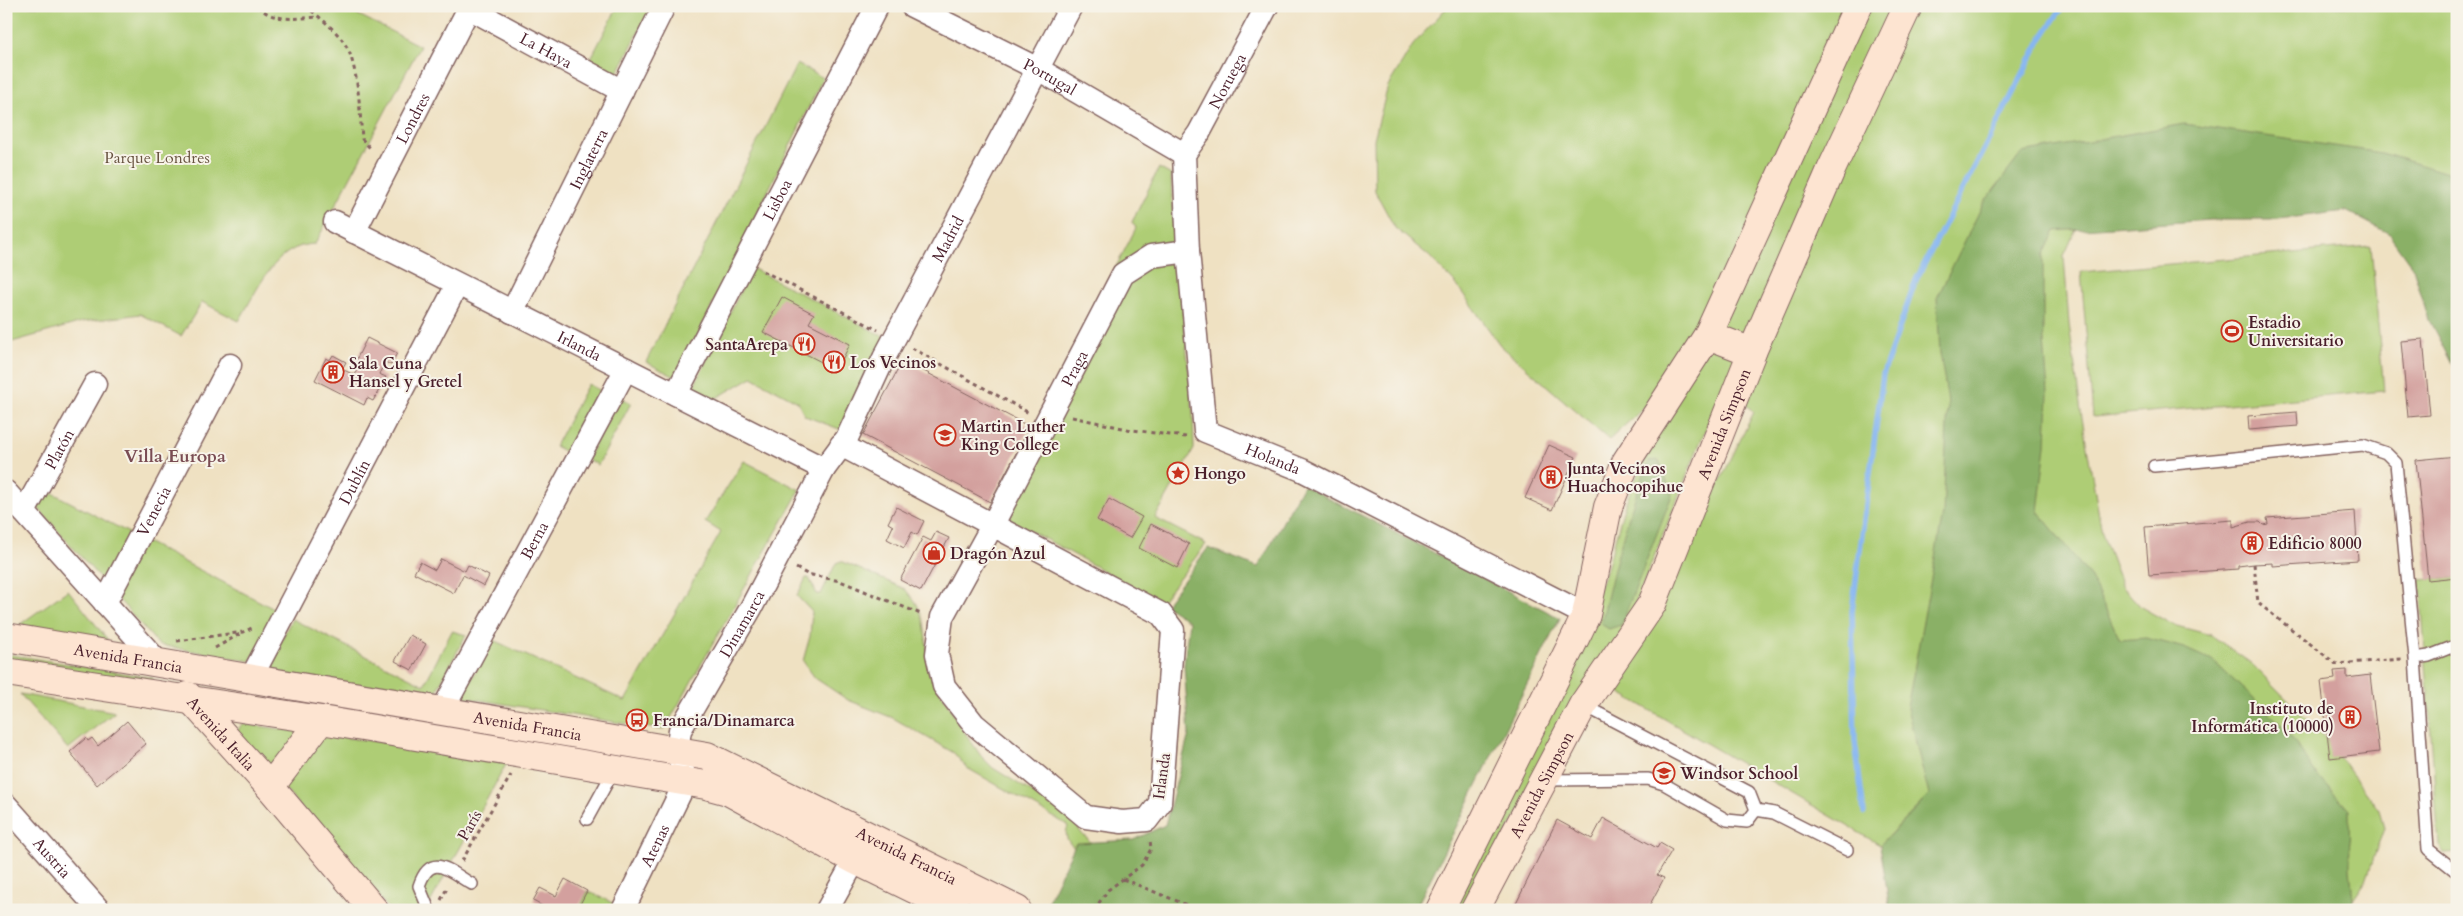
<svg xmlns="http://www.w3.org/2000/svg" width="2463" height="916" viewBox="0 0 2463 916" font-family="Cardo,serif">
  <rect width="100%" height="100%" fill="#f7f3e8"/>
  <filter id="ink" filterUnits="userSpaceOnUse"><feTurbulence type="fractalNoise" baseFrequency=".02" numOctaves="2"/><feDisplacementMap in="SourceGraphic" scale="10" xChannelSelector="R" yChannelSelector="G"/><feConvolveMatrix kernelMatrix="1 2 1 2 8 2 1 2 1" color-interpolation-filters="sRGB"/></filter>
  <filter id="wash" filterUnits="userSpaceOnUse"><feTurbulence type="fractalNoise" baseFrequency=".0096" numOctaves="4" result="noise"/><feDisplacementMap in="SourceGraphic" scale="20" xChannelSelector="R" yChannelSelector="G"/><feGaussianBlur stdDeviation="1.12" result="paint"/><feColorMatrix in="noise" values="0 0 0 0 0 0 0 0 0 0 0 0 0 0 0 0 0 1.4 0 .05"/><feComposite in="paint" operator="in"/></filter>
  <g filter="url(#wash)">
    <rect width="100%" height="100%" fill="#efe1c2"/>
    <path fill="#aecd75" stroke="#7c7650" d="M6 6H341L420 46 315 244C275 244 257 291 239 321L202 302 181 336 140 314 82 322 12 342 6 331Z
      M618 6H652L616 76 589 62Z
      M1448 6H2457V240L2404 189 2077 227 2064 256 2069 324 2081 412 2102 533 2122 586 2141 607 2173 625 2211 635 2252 664 2325 738 2379 810 2384 827 2366 881 2346 910 1906 818 1880 845 1617 691 1754 412 1723 386 1626 626 1462 910H1454L1606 572 1625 504 1649 449 1648 404 1609 440 1500 345 1456 284 1429 256 1395 228 1375 191 1374 139 1388 86 1413 45Z
      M797 64 823 78 677 378 646 362Z
      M1159 168 1171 175 1174 242 1150 250 1040 414 1136 228 1132 222Z
      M2371 246 2384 391 2093 417 2081 272Z
      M1178 263 1193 413 1194 449 1155 518 1206 544 1161 602 1012 521 1008 514 1130 276 1142 265Z
      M752 268 885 337 842 430 805 416 798 402 752 377 713 400 692 390Z
      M588 384 605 393 571 455 555 446Z
      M620 397 631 403 598 465 587 459Z
      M744 461 800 490 664 730 461 697 493 640 625 701 721 532 705 522Z
      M45 489 280 612 250 661 159 645 37 507Z
      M841 561 905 589 917 604 924 622 928 657 935 682 961 727 981 756 993 768 1070 816 1082 834 1101 851 1456 822 1089 859C1077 849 1061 843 1068 826L1064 823 967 768 954 753 893 718 848 700 815 678 803 661 810 636 812 612 797 596 806 578H809L817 594H821L836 563Z
      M2457 577V853L2445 854 2439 846 2420 580Z
      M68 590 108 640 19 625Z
      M292 619 424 685 452 631 466 635 430 703 270 674 269 664Z
      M6 654 153 678 152 685 6 663Z
      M20 694 115 712 68 749Z
      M242 724 509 759 426 910H390L236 733Z
      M588 891 617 905 614 910H579Z"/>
    <path fill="#8ab066" stroke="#6a6848" d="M2184 124 2382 153 2457 176V374L2429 320 2413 268 2388 233 2346 211 2270 220H2210L2055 231 2043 256V327L2048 393 2046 446 2038 511 2091 578 2120 640 2146 638 2184 648 2213 661 2287 730 2317 775 2349 810 2350 869 2354 910H1890L1880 845 1929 795 1907 708 1943 514 1948 402 1940 353 1937 298 1983 204 2022 153Z
      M1659 460 1672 495 1621 625 1609 629 1601 624C1614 568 1627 513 1649 461Z
      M1303 485 1560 618 1415 910H1061L1047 903 1076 843 1133 840 1165 825 1189 734 1184 665 1189 621 1165 605 1208 548 1258 567Z"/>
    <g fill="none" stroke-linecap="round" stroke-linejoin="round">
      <path stroke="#86b6f1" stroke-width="5.5" d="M1864 813 1855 741 1852 611 1883 374 1916 280 2041 39 2063 6"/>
    </g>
    <g id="blocks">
      <path fill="#d3a09e" d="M782 297 814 314 809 323 850 344 837 370 763 332Z
        M367 338 397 353 391 365 385 362 379 374 386 377 373 401 367 398 364 405 315 380 326 358 330 360 333 355 346 362 342 369 356 376 355 362Z
        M2423 339 2430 415 2408 417 2401 341Z
        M903 360 1030 427 990 502 863 435Z
        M2297 412 2298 426 2249 430 2248 416Z
        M1549 445 1576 457 1552 510 1525 498Z
        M2457 456V577L2428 580 2416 460Z
        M1109 499 1142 517 1130 538 1097 520Z
        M896 507 924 521 917 535 912 532 904 548 887 539 893 526 888 523Z
        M2355 511 2358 560 2273 566V563L2254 564 2238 566V569L2149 575 2145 527 2233 520V527L2250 522H2260L2263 525 2268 524 2267 518Z
        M1151 524 1189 544 1177 568 1139 548Z
        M936 532 949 538 921 591 900 580 923 537 931 541Z
        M441 559 465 571 468 565 489 576 484 586 463 575 454 593 414 573 420 562 435 570Z
        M410 635 426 644 412 670 395 661Z
        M2347 670V678L2370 675 2379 752 2330 758 2321 681 2335 679 2334 671Z
        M127 721 146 744 97 785 70 752 86 738 88 741 92 738 98 746Z
        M1603 818 1657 848 1660 843 1672 850 1657 875 1664 878 1647 910H1513L1557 820 1592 839Z
        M565 879 587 891 577 910H550L533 901 540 888 556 896Z"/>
    </g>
  </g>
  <g filter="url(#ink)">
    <use href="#blocks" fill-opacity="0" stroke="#846360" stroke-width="1"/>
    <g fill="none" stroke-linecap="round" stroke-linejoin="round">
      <g stroke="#846360" stroke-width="14">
        <path id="lane" d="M2154 466 2363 445 2386 453 2396 463 2415 658 2429 656 2457 645
          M2415 658 2428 849 2457 872
          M1547 780 1648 779 1664 784 1727 820 1747 822 1756 810 1749 792 1583 705
          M1756 810 1774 813 1847 850
          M587 819 614 770
          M429 910 419 886C431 850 450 872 472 884"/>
      </g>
      <g stroke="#846360" stroke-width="25">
        <g id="street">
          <path id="s1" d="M912 6 1038 69 1184 154"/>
          <path id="s2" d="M469 8 622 91"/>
          <path id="s3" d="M1184 154 1188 251 1205 431 1302 470 1586 615"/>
          <path id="s4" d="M1184 154 1199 133 1267 6"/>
          <path id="s5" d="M335 222 824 469"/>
          <path id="s6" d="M354 232 470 6"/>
          <path id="s7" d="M512 312 664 6"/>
          <path id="s8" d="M676 394 877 6"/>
          <path id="s9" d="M841 445 1161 614 1173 630 1160 803 1147 820 1122 822 1086 817 974 724 944 686 937 654 942 617 992 526 1123 274 1151 256 1188 251"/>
          <path d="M6 492 159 663"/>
          <path id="s10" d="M24 512 95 384"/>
          <path id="s11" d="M105 603 230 365"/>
          <path id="s12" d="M250 680 457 285"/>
          <path id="s13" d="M442 711 626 369"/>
          <path id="s14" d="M6 805 99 910"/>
          <path id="s15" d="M623 910 686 781 677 750 680 730 751 608 824 469 847 438 884 358 1071 6"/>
          <path d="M827 910 855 860"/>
        </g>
      </g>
      <g stroke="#846360" stroke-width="30">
        <g id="secondary">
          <path d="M1708 335 1752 352"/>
          <path id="s16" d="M6 637 707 756 1017 910"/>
          <path d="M6 672 321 720 706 785 728 791 855 860 957 910"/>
          <path id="s17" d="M188 696 270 787 374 910"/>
          <path d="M270 787 321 720"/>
          <path d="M1440 910 1579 630 1586 615 1608 507 1626 462 1708 335 1858 6"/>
          <path id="s18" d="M1475 910 1583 705 1652 604 1752 352 1831 170 1908 6"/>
        </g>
      </g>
      <path stroke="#846360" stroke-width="3" stroke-dasharray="4 4" stroke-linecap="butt" d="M258 6C273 23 299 18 319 17
        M305 6C321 18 343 35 350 54 359 80 360 112 362 139L370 148
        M763 271 878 330
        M912 348 1029 413
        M1072 417 1132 430 1186 437
        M2254 564 2258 603 2336 664 2402 659
        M796 568 807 574 840 581 923 615
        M177 641 243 632 254 627
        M215 648 240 634
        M462 861 511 775
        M1123 879 1199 910
        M441 900 448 886
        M1094 910 1108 890 1142 865 1151 849 1150 840"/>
      <use href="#lane" stroke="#fff" stroke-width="11"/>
      <use href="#street" stroke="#fff" stroke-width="22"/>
      <use href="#secondary" stroke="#fde4d1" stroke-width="28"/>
    </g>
  </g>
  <defs>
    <g id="stadium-ring" transform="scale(1.125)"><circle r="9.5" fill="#f7f3e8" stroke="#c8321e" stroke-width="1.5"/><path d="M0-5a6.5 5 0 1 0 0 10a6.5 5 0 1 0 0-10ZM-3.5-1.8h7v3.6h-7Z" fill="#c8321e"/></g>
    <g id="restaurant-ring" transform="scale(1.125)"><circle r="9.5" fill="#f7f3e8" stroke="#c8321e" stroke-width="1.5"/><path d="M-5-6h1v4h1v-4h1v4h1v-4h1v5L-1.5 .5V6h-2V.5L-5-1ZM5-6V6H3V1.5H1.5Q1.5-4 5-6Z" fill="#c8321e"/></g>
    <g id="building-ring" transform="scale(1.125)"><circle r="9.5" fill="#f7f3e8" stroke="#c8321e" stroke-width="1.5"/><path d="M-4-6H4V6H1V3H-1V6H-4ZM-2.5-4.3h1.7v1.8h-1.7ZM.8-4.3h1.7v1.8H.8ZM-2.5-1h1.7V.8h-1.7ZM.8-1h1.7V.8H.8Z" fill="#c8321e"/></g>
    <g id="school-ring" transform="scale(1.125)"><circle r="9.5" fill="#f7f3e8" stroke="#c8321e" stroke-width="1.5"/><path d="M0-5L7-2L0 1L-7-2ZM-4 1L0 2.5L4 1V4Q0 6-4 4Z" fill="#c8321e"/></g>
    <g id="sight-ring" transform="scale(1.125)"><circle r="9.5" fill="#f7f3e8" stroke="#c8321e" stroke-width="1.5"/><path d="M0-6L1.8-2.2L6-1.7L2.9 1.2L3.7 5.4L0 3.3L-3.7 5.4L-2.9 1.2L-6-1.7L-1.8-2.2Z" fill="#c8321e"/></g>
    <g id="shop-ring" transform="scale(1.125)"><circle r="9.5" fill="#f7f3e8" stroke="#c8321e" stroke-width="1.5"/><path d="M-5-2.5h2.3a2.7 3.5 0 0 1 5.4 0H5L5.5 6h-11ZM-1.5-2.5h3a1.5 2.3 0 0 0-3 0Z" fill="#c8321e"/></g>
    <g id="bus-ring" transform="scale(1.125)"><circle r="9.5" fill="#f7f3e8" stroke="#c8321e" stroke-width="1.5"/><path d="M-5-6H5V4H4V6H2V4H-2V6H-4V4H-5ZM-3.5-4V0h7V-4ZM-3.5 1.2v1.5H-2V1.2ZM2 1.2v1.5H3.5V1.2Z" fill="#c8321e"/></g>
  </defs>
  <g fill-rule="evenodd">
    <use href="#stadium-ring" x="2232" y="331"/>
    <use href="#restaurant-ring" x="804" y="344"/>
    <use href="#restaurant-ring" x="834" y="362"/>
    <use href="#building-ring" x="333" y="372"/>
    <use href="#school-ring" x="945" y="435"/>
    <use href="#sight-ring" x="1178" y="473"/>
    <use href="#building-ring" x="1551" y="477"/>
    <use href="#building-ring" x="2252" y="543"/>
    <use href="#shop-ring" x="934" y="553"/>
    <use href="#building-ring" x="2350" y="717"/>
    <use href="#bus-ring" x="637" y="720"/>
    <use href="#school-ring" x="1664" y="773"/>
  </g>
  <g text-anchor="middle" stroke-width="4" stroke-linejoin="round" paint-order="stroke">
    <g font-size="16" fill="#4a1f2b" stroke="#f7f3e8">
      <text dy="6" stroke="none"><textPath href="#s2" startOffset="88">La Haya</textPath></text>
      <text dy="6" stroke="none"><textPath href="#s1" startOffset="155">Portugal</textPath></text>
      <text dy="6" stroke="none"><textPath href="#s4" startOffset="85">Noruega</textPath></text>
      <text dy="6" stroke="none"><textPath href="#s6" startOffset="128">Londres</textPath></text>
      <text dy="6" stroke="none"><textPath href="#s7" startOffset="171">Inglaterra</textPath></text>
      <text dy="6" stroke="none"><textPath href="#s8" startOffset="219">Lisboa</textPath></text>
      <text dy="6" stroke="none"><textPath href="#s15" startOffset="756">Madrid</textPath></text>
      <text dy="6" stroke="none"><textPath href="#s5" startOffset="274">Irlanda</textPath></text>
      <text dy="6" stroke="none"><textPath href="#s9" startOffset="1184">Praga</textPath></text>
      <text dy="6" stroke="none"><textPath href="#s18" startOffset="548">Avenida Simpson</textPath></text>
      <text dy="6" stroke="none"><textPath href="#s10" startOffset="72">Platón</textPath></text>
      <text dy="6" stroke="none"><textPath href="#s3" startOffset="351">Holanda</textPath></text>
      <text dy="6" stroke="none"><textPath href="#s12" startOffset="224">Dublín</textPath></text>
      <text dy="6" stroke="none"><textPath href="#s11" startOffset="104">Venecia</textPath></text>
      <text dy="6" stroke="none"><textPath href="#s13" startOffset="194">Berna</textPath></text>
      <text dy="6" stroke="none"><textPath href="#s15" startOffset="319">Dinamarca</textPath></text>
      <text dy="6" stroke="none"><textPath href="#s16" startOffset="124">Avenida Francia</textPath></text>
      <text dy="6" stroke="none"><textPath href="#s16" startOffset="529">Avenida Francia</textPath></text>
      <text dy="6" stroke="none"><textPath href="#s17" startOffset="50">Avenida Italia</textPath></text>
      <text transform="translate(1161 776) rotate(-82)" y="6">Irlanda</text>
      <text dy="6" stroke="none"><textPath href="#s18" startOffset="142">Avenida Simpson</textPath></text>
      <text transform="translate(469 825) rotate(-60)" y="6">París</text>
      <text dy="6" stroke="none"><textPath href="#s15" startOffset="72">Atenas</textPath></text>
      <text dy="6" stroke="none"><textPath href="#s16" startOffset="934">Avenida Francia</textPath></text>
      <text dy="6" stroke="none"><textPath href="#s14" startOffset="70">Austria</textPath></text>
    </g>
    <g font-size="16" fill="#685341" stroke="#f7f3e8">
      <text x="157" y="163">Parque Londres</text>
    </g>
    <g font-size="16" font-weight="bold" fill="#4a1f2b" stroke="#f7f3e8" text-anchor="start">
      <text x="2248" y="328">Estadio<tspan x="2248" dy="18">Universitario</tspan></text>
      <text x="788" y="350" text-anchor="end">SantaArepa</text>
      <text x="850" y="368">Los Vecinos</text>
      <text x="349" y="369">Sala Cuna<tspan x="349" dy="18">Hansel y Gretel</tspan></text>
      <text x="961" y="432">Martin Luther<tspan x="961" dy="18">King College</tspan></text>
      <text x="1567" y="474">Junta Vecinos<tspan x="1567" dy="18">Huachocopihue</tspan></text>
      <text x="1194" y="479">Hongo</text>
      <text x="2268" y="549">Edificio 8000</text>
      <text x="950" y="559">Dragón Azul</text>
      <text x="2334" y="714" text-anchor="end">Instituto de<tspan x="2334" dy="18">Informática (10000)</tspan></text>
      <text x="653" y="726">Francia/Dinamarca</text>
      <text x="1680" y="779">Windsor School</text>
    </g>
    <g font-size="18" font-weight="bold" fill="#7a4c53" stroke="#f7f3e8">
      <text x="175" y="462">Villa Europa</text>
    </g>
  </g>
  <rect width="2463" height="916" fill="none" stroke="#f7f3e8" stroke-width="25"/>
</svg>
